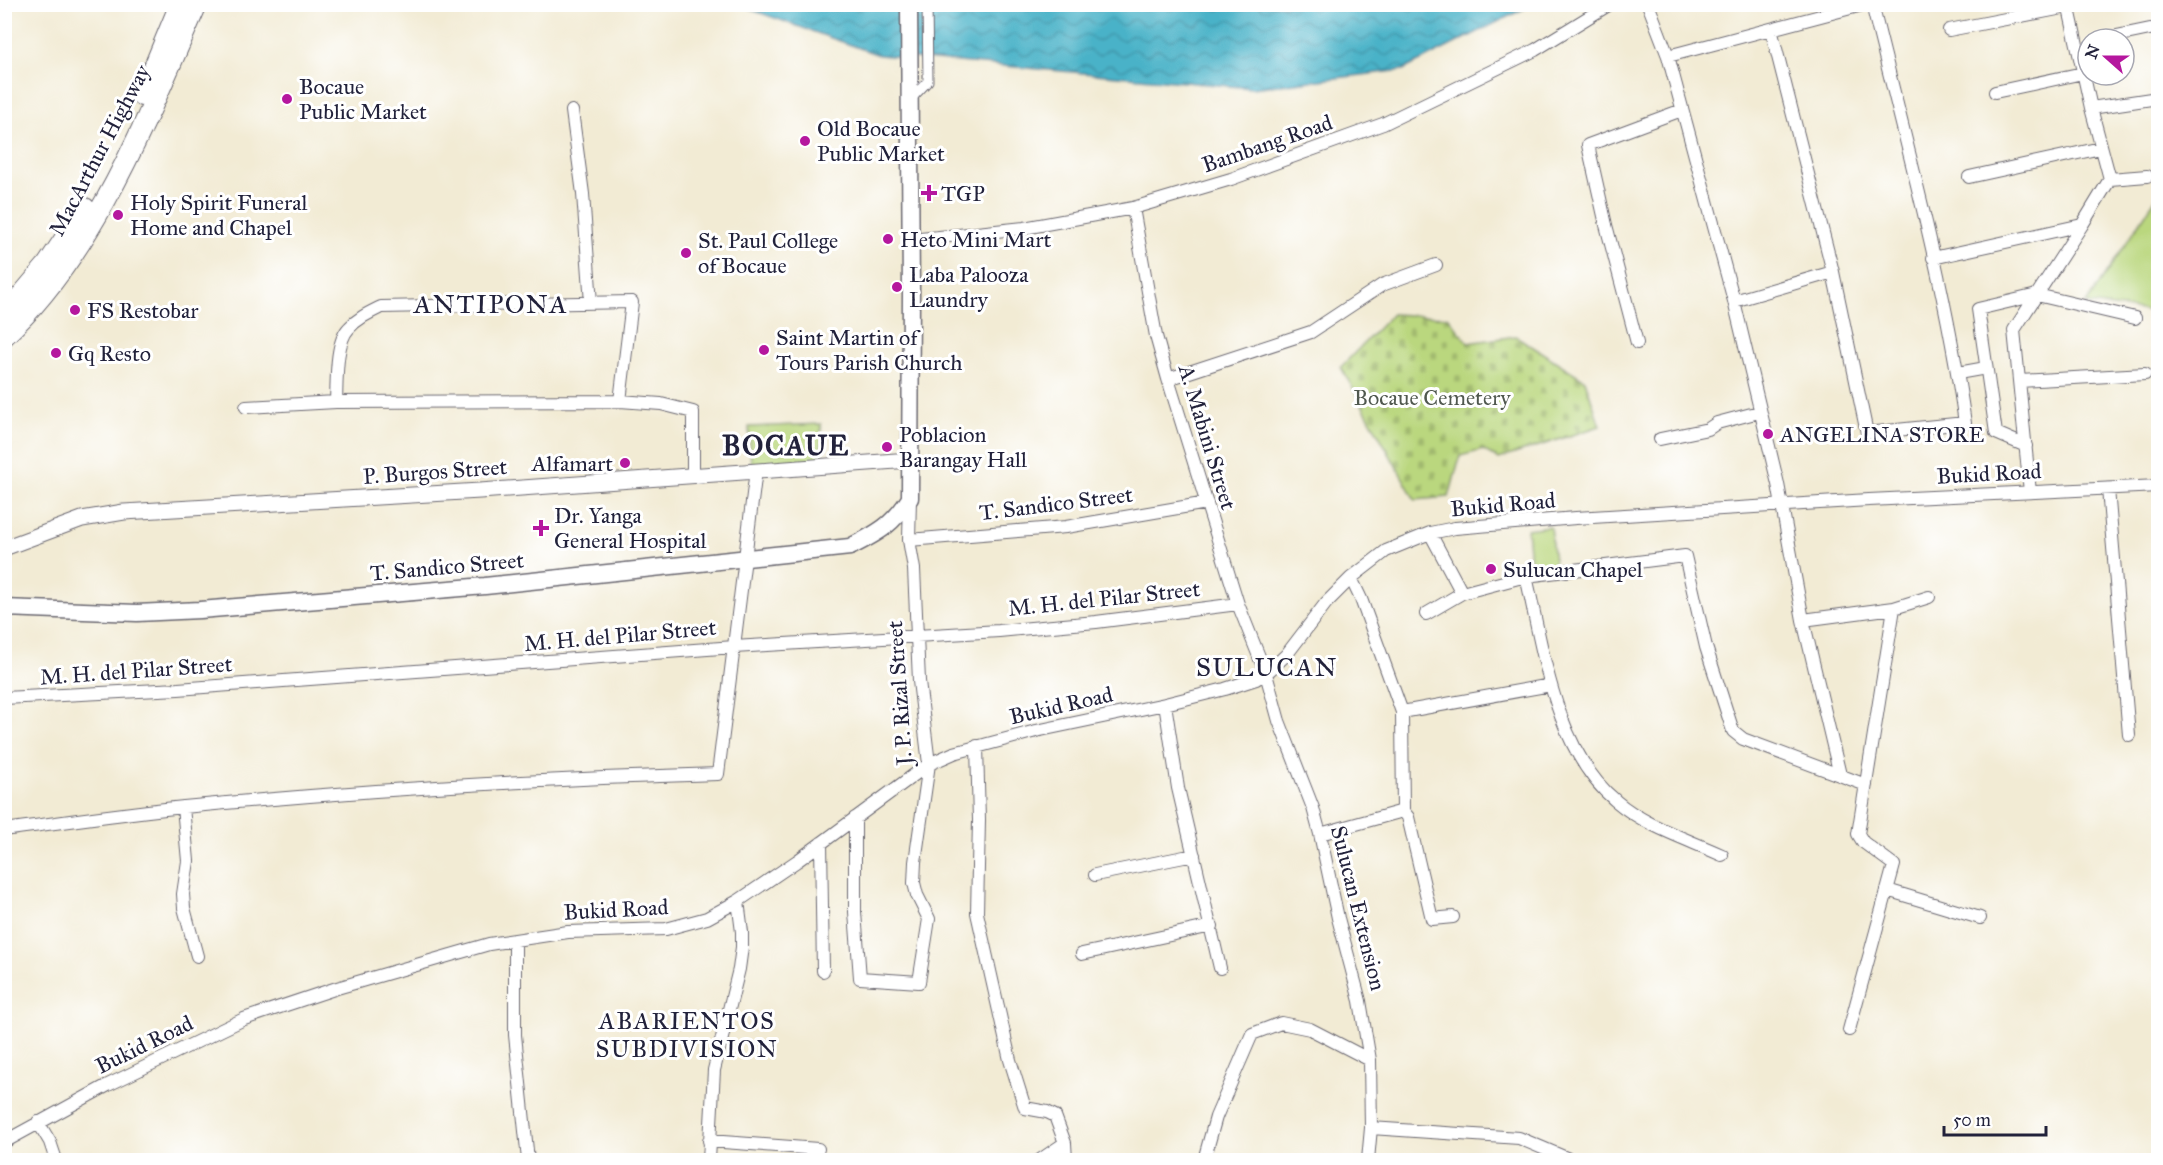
<svg xmlns="http://www.w3.org/2000/svg" width="2163" height="1165" viewBox="0 0 2163 1165" font-family="'IM FELL Great Primer',serif">
  <defs>
    <pattern id="cemetery-stones" width="16" height="16" patternUnits="userSpaceOnUse" patternTransform="scale(1.5)"><rect width="16" height="16" fill="#bad77e"/><path d="M2 7V4a2 2 0 0 1 4 0v3zM10 15v-3a2 2 0 0 1 4 0v3z" fill="#a0b86e"/></pattern>
    <pattern id="water-waves" width="16" height="10" patternUnits="userSpaceOnUse" patternTransform="scale(1.5)"><rect width="16" height="10" fill="#49b2c8"/><path d="M0 5q4-4 8 0t8 0" fill="none" stroke="#3c90a4"/></pattern>
  </defs>
  <rect width="100%" height="100%" fill="#fff"/>
  <filter id="ink" filterUnits="userSpaceOnUse"><feTurbulence type="fractalNoise" baseFrequency=".0167" numOctaves="2"/><feDisplacementMap in="SourceGraphic" scale="12" xChannelSelector="R" yChannelSelector="G"/><feConvolveMatrix kernelMatrix="1 2 1 2 8 2 1 2 1" color-interpolation-filters="sRGB"/></filter>
  <filter id="wash" filterUnits="userSpaceOnUse"><feTurbulence type="fractalNoise" baseFrequency=".008" numOctaves="4" result="noise"/><feDisplacementMap in="SourceGraphic" scale="24" xChannelSelector="R" yChannelSelector="G"/><feGaussianBlur stdDeviation="1.35" result="paint"/><feColorMatrix in="noise" values="0 0 0 0 0 0 0 0 0 0 0 0 0 0 0 0 0 1.4 0 .05"/><feComposite in="paint" operator="in"/></filter>
  <g filter="url(#wash)">
    <rect width="100%" height="100%" fill="#f2ebd4"/>
    <path fill="url(#cemetery-stones)" stroke="#6e7c5c" stroke-width="1.5" d="M1392 314 1448 317 1468 343 1516 336 1585 380 1600 426 1499 459 1483 450 1460 456 1449 497 1415 500 1341 367Z"/>
    <path fill="#bad77e" stroke="#6e7c5c" stroke-width="1.5" d="M2158 195V312L2086 304Z
      M821 424 823 462 751 465 749 427Z
      M1550 526 1555 570 1531 573 1527 529Z"/>
    <path fill="url(#water-waves)" stroke="#366a82" stroke-width="1.5" d="M738 5H1531L1403 70 1252 88 879 55Z"/>
  </g>
  <g filter="url(#ink)">
    <g fill="none" stroke-linecap="round" stroke-linejoin="round">
      <g stroke="#6b6871" stroke-width="11">
        <path id="pedestrian" d="M910 100 928 81 927 4"/>
      </g>
      <g stroke="#6b6871" stroke-width="14">
        <path id="minor" d="M1648 4 1668 56 1734 301 1778 484 1803 620 1840 775
          M1771 29 1833 272 1867 433 1965 423C1945 282 1906 143 1872 4
          M1949 30 2068 7
          M2102 39 2150 29
          M1668 56 1866 4
          M1995 92 2083 73
          M2091 108 2158 98
          M572 111 583 194 591 303
          M1969 177 2101 148
          M2110 179 2147 176
          M1133 208 1156 336 1168 379 1238 604 1266 674 1279 721 1313 808 1320 834 1338 918 1360 1001 1370 1060 1371 1128 1368 1160
          M911 240 1024 228 1133 208 1231 179 1383 124 1535 50 1610 4
          M1933 258 2082 225
          M1734 301 1833 272
          M1637 343 1606 225 1588 145 1682 110
          M1958 373 1986 368
          M1168 379 1311 332 1382 285 1436 265
          M2020 381 2145 374
          M336 402C337 382 335 342 349 328 358 318 369 313 381 307L632 302 620 401
          M246 407 336 402 620 401 661 404 693 412V474
          M1660 439 1708 429 1717 423 1759 412
          M2026 446 1996 433 1978 309 2037 295 2135 318
          M2108 489 2129 735
          M2030 492 2014 330 2082 225 2110 179 2091 108 2068 4
          M909 540 1066 527 1207 503
          M1526 576C1543 649 1555 751 1616 801 1645 826 1687 839 1722 855
          M1351 578 1361 599 1402 712 1403 811
          M1462 593 1526 576 1685 556 1706 647 1733 731 1743 739 1866 785
          M1426 614 1462 593 1430 533
          M1803 620 1894 608 1929 597
          M4 698 178 689 734 647 999 631 1096 622 1238 604
          M1165 704 1178 788 1220 968
          M1402 712 1551 685
          M977 746 979 820 977 913 1010 1060 1025 1108 1047 1112 1055 1116 1065 1143 1066 1160
          M183 807 188 861 183 894 184 908 197 956
          M855 818V912L860 978 919 982 929 919 917 895 914 883 915 862 929 764 919 681 914 569 909 540 910 498
          M4 830C64 822 124 813 184 807 361 790 540 779 718 774L756 470
          M1320 834 1403 811 1408 817 1432 919 1453 917
          M821 843 823 971
          M1095 875 1194 855
          M1887 890 1980 918
          M515 940V1035L528 1160
          M1082 954 1212 926
          M1849 1030 1894 865 1863 842 1858 834 1894 608
          M38 1122 50 1142 56 1160
          M1371 1128 1519 1138 1571 1160
          M709 1141 818 1149
          M4 1142 108 1085 244 1019 337 988 489 944 568 932 666 929 707 918 738 901 797 861 929 764 954 753 1036 731 1165 704 1225 689 1256 679 1270 670 1287 654 1326 603 1351 578 1386 551 1430 533 1455 528 1576 518 1869 500 2158 486
          M709 1160 714 1070 739 969 742 947V932L738 901
          M1040 1160 1065 1143
          M1204 1160 1216 1117 1252 1034 1281 1023 1310 1029 1370 1060"/>
      </g>
      <g stroke="#6b6871" stroke-width="17">
        <path id="tertiary" d="M4 548 82 519 124 512 480 491 910 460"/>
      </g>
      <g stroke="#6b6871" stroke-width="19">
        <path id="secondary" d="M4 608 137 613 200 610 485 586 850 547C878 533 893 525 910 498L911 292 909 4"/>
      </g>
      <g stroke="#6b6871" stroke-width="22">
        <path id="trunk" d="M142 96 180 4
          M4 316 47 265 85 208
          M4 336C95 253 148 115 197 4"/>
      </g>
      <use href="#pedestrian" stroke="#fff" stroke-width="9"/>
      <use href="#minor" stroke="#fff" stroke-width="12"/>
      <use href="#tertiary" stroke="#fff" stroke-width="15"/>
      <use href="#secondary" stroke="#fff" stroke-width="16"/>
      <use href="#trunk" stroke="#fff" stroke-width="20"/>
    </g>
  </g>
  <g fill="#b5179e" stroke="#fff" stroke-width="2">
    <circle cx="287" cy="99" r="6"/>
    <circle cx="805" cy="141" r="6"/>
    <path d="M926 184h6v6h6v6h-6v6h-6v-6h-6v-6h6z"/>
    <circle cx="118" cy="215" r="6"/>
    <circle cx="888" cy="239" r="6"/>
    <circle cx="686" cy="253" r="6"/>
    <circle cx="897" cy="287" r="6"/>
    <circle cx="75" cy="310" r="6"/>
    <circle cx="764" cy="350" r="6"/>
    <circle cx="56" cy="353" r="6"/>
    <circle cx="1768" cy="434" r="6"/>
    <circle cx="887" cy="447" r="6"/>
    <circle cx="625" cy="463" r="6"/>
    <path d="M538 519h6v6h6v6h-6v6h-6v-6h-6v-6h6z"/>
    <circle cx="1491" cy="569" r="6"/>
  </g>
  <g text-anchor="middle" stroke-width="6" stroke-linejoin="round" paint-order="stroke">
    <g font-size="22" fill="#22223b" stroke="#fff" text-anchor="start">
      <text x="299" y="94">Bocaue<tspan x="299" dy="25">Public Market</tspan></text>
      <text x="817" y="136">Old Bocaue<tspan x="817" dy="25">Public Market</tspan></text>
      <text x="941" y="201">TGP</text>
      <text x="130" y="210">Holy Spirit Funeral<tspan x="130" dy="25">Home and Chapel</tspan></text>
      <text x="900" y="247">Heto Mini Mart</text>
      <text x="698" y="248">St. Paul College<tspan x="698" dy="25">of Bocaue</tspan></text>
      <text x="909" y="282">Laba Palooza<tspan x="909" dy="25">Laundry</tspan></text>
      <text x="87" y="318">FS Restobar</text>
      <text x="776" y="345">Saint Martin of<tspan x="776" dy="25">Tours Parish Church</tspan></text>
      <text x="68" y="361">Gq Resto</text>
      <text x="899" y="442">Poblacion<tspan x="899" dy="25">Barangay Hall</tspan></text>
      <text x="1780" y="442">ANGELINA STORE</text>
      <text x="613" y="471" text-anchor="end">Alfamart</text>
      <text x="554" y="523">Dr. Yanga<tspan x="554" dy="25">General Hospital</tspan></text>
      <text x="1503" y="577">Sulucan Chapel</text>
    </g>
    <g font-size="22" fill="#22223b" stroke="#fff">
      <text transform="translate(1267 143) rotate(-19)" y="8">Bambang Road</text>
      <text transform="translate(99 150) rotate(-62)" y="8">MacArthur Highway</text>
      <text transform="translate(1208 437) rotate(73)" y="8">A. Mabini Street</text>
      <text transform="translate(435 471) rotate(-4)" y="8">P. Burgos Street</text>
      <text transform="translate(1989 473) rotate(-3)" y="8">Bukid Road</text>
      <text transform="translate(1056 503) rotate(-7)" y="8">T. Sandico Street</text>
      <text transform="translate(1503 504) rotate(-5)" y="8">Bukid Road</text>
      <text transform="translate(447 566) rotate(-5)" y="8">T. Sandico Street</text>
      <text transform="translate(1104 598) rotate(-6)" y="8">M. H. del Pilar Street</text>
      <text transform="translate(620 635) rotate(-5)" y="8">M. H. del Pilar Street</text>
      <text transform="translate(136 670) rotate(-4)" y="8">M. H. del Pilar Street</text>
      <text transform="translate(899 693) rotate(-94)" y="8">J. P. Rizal Street</text>
      <text transform="translate(1061 705) rotate(-13)" y="8">Bukid Road</text>
      <text transform="translate(1359 908) rotate(76)" y="8">Sulucan Extension</text>
      <text transform="translate(616 909) rotate(-3)" y="8">Bukid Road</text>
      <text transform="translate(144 1044) rotate(-26)" y="8">Bukid Road</text>
    </g>
    <g font-size="22" fill="#50584f" stroke="#fff">
      <text x="1432" y="405">Bocaue Cemetery</text>
    </g>
    <g font-size="24" letter-spacing="1.5" fill="#22223b" stroke="#fff">
      <text x="687" y="1029">ABARIENTOS<tspan x="687" dy="28">SUBDIVISION</tspan></text>
    </g>
    <g font-size="26" letter-spacing="1.5" fill="#22223b" stroke="#fff">
      <text x="491" y="313">ANTIPONA</text>
      <text x="1267" y="676">SULUCAN</text>
    </g>
    <g font-size="28" font-weight="bold" letter-spacing="1.5" fill="#22223b" stroke="#fff">
      <text x="786" y="455">BOCAUE</text>
    </g>
  </g>
  <rect width="2163" height="1165" fill="none" stroke="#fff" stroke-width="24"/>
  <g transform="translate(2106 57) rotate(291)"><circle r="28" fill="#ffffff" stroke="#a7a7b1" stroke-width="1.5"/>
  <path d="M0-4.5L10 22L0 15L-10 22Z" fill="#b5179e"/>
  <text y="-9" font-size="16" font-weight="bold" text-anchor="middle" fill="#22223b">N</text>
  </g>
  <path d="M1944 1126v9h102v-9" fill="none" stroke="#22223b" stroke-width="3"/>
  <text x="1953" y="1126" font-size="18" fill="#22223b" stroke="#ffffff" stroke-width="4.5" paint-order="stroke">50 m</text>
</svg>
